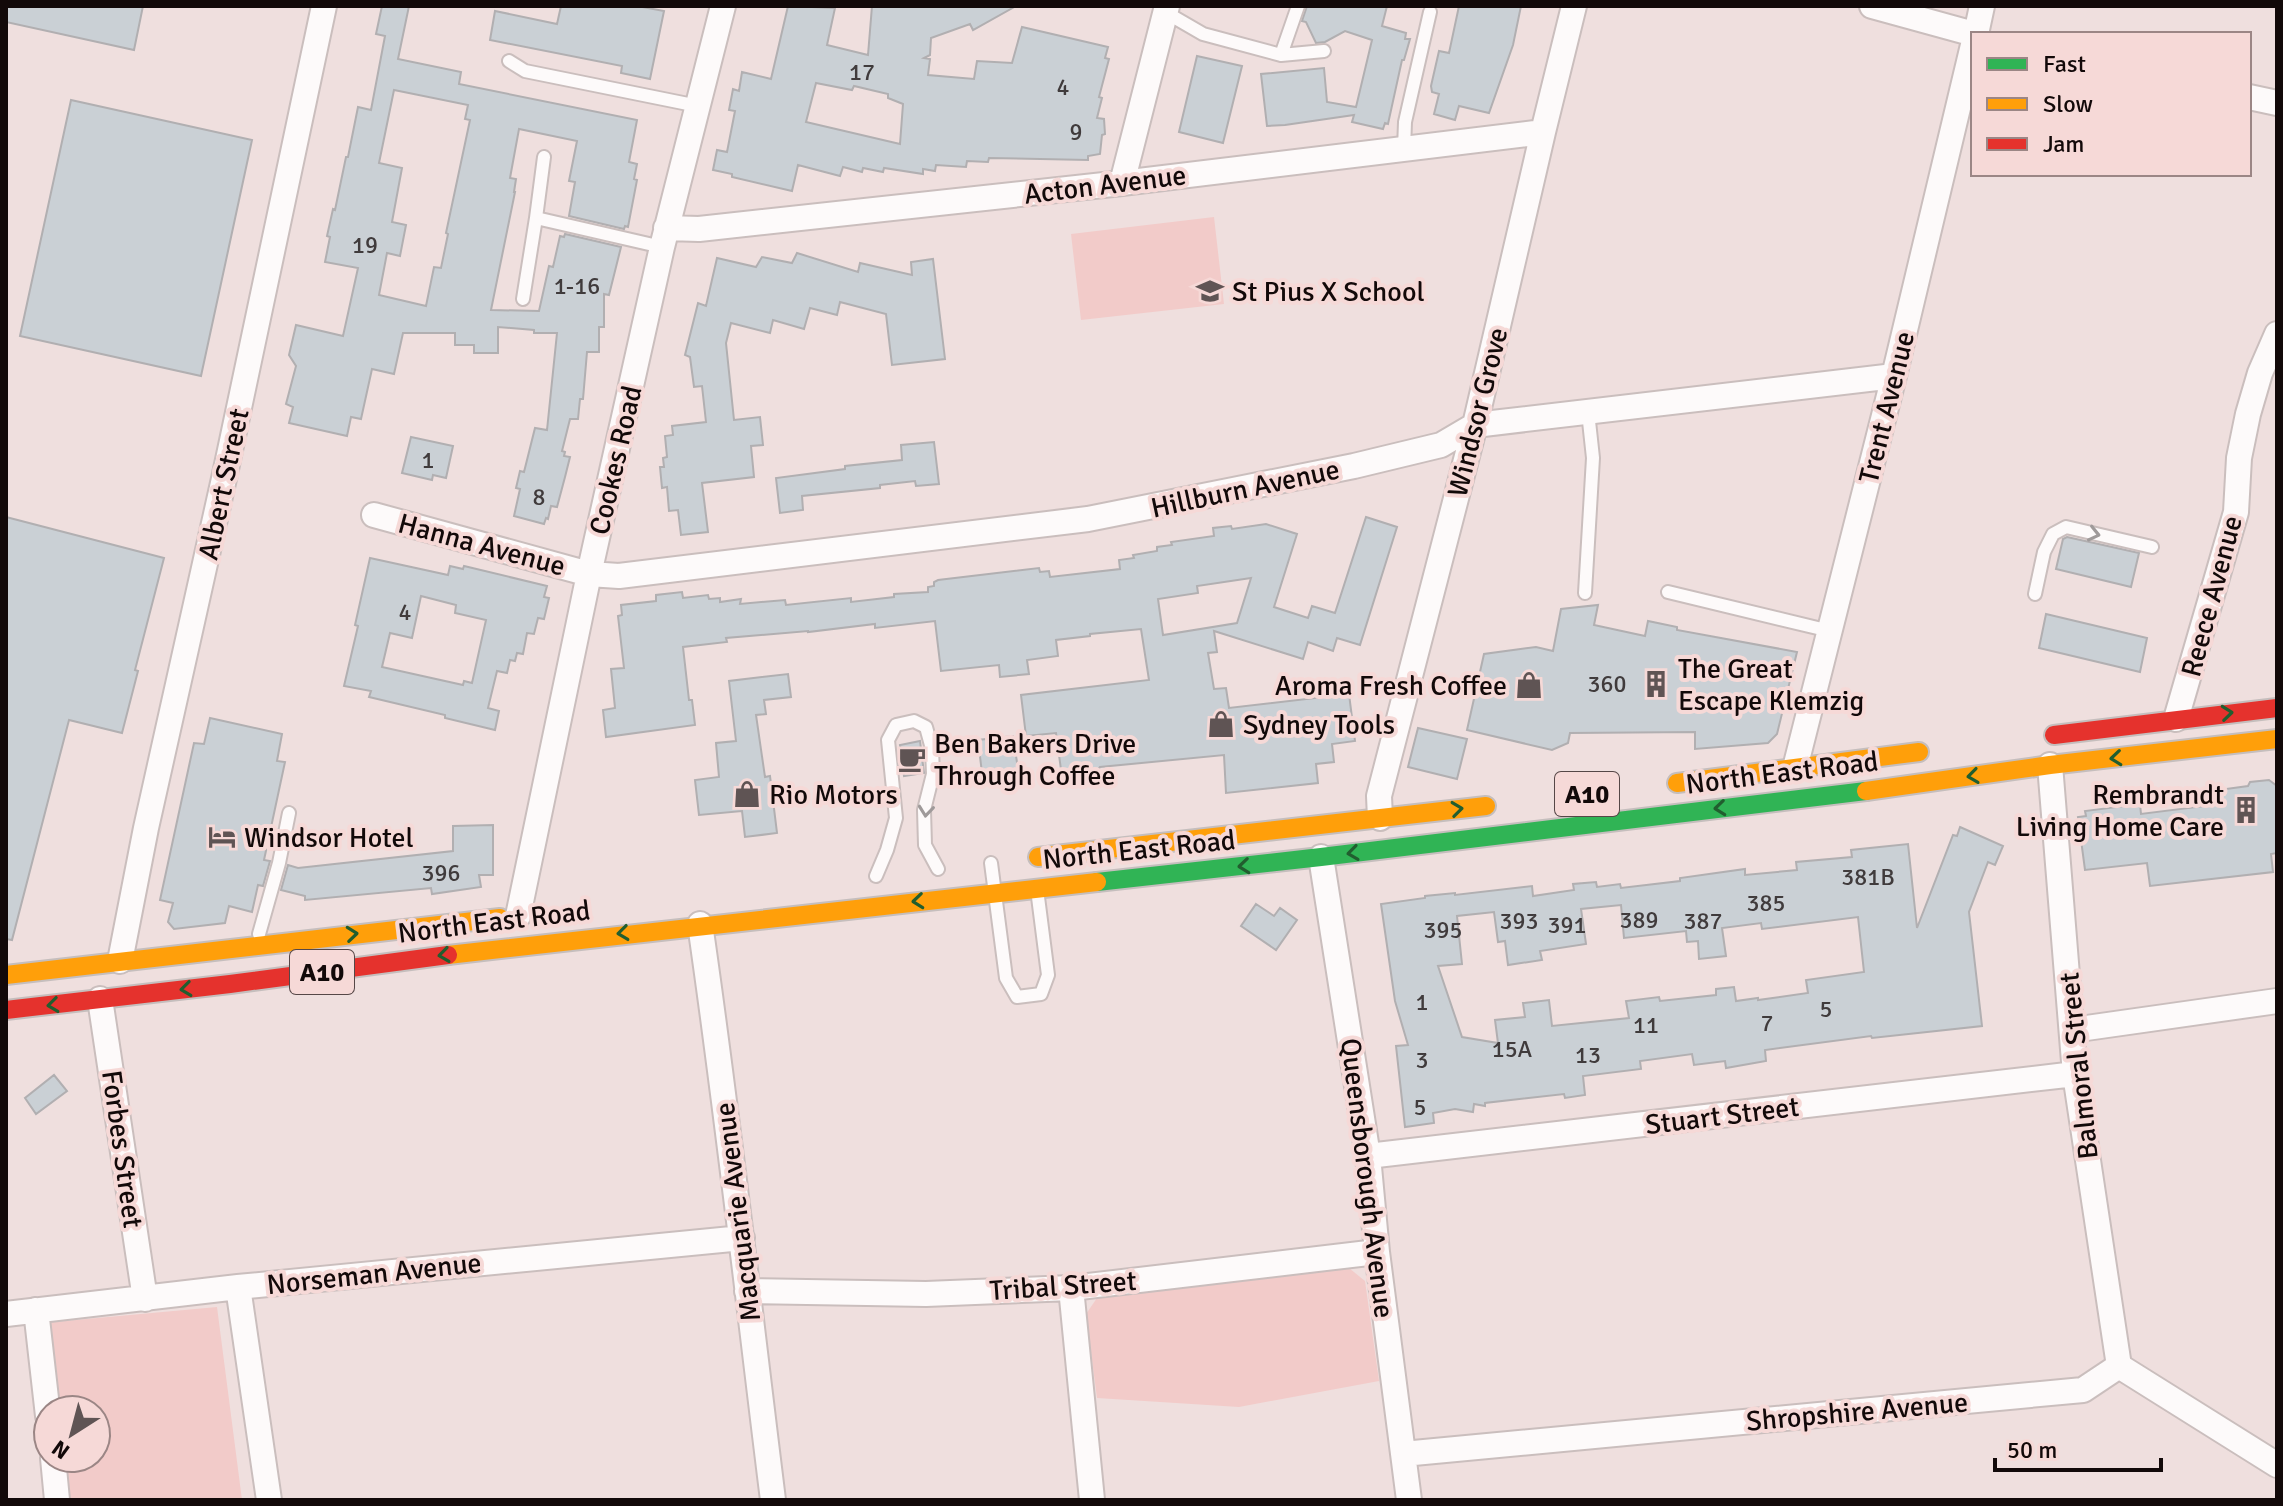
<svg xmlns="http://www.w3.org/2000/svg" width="2283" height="1506" viewBox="0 0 2283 1506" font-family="Signika,sans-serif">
  <rect width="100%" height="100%" fill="#efdfde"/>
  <path fill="#f2cbc9" d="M1214 217 1224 304 1081 320 1071 234Z
    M1349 1268 1365 1281 1379 1381 1239 1407 1097 1398 1086 1314 1097 1298Z
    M217 1307 242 1500H64L59 1458H96V1410H53L43 1323Z"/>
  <path fill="#cad0d5" stroke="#b1afb1" stroke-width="2" fill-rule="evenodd" d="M6 6H143L134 50 6 22Z
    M382 6H409L398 59 461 72 459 84 637 120 629 162 637 164 634 179 637 180 628 227 625 226 624 229 569 216 575 182 569 181 577 141 519 129 510 178 516 179 514 192H515L491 310 539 311 549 266 553 267 560 236 564 237 565 234 621 247 609 295 604 294V327H599V352H587L583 399H580L578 419H570L562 451 565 452 564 456 570 457 565 477 557 507 551 506 548 519 546 518 544 524 514 516 520 489 516 488 520 471 524 472 535 428 547 430 557 333H534V330L498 327V353H474V345H455V333H403L394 374 372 369 361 419 351 417 347 436 289 423 293 407 286 404 296 366 289 355 296 325 343 336 358 268 325 262 330 237 327 236 333 209 335 210 346 157H348L358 107 371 110 385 36 376 34ZM394 90 468 105 465 119 470 120 446 233 448 234 441 268 434 267 426 306 379 295 387 253 400 256 406 225 392 222 402 168 379 163Z
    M561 6H637L664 11 650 79 621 73 622 66 490 40 495 11 557 24Z
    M788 6 835 8 827 45 868 55 872 6H1016L973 30 970 24 931 38 930 55 924 58 930 59 928 75 974 79 977 61 1012 63 1022 27 1108 47 1105 58 1109 59 1099 97 1102 98 1097 118 1104 119 1105 134 1102 135 1100 154 1088 156V160L989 158 988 162 967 161 966 167 936 165 935 171 923 169V174L884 168 883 172 863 168 862 172 843 167 840 176 798 165 792 191 732 177V174L713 170 717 150 727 152 735 111 729 110 733 89 739 91 742 72 771 79ZM816 83 852 90 854 86 888 94V98L903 104 900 144 806 122Z
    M1307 6H1387L1382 26 1406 33 1405 39H1410L1404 60H1402L1388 124 1385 123 1383 129 1352 122 1354 115 1285 125 1267 126 1261 74 1324 68 1327 102 1356 107 1372 40 1345 31 1325 42 1316 43 1306 22 1302 21Z
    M1459 6H1521L1513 45 1489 113 1459 106 1455 120 1434 114 1439 94 1432 92 1431 86 1439 51 1449 53Z
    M1197 56 1242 66 1223 143 1179 132Z
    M71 100 252 140 201 376 20 336Z
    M797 253 858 272 860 263 912 275 911 262 933 259 945 359 892 365 886 314 840 302 837 315 810 308 804 329 773 320 770 333 731 323 726 343 734 420 760 417 763 445 751 446 754 477 702 483 708 532 681 535 678 510 669 511 667 487 662 488 660 467H664L663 458 667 457 665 436 673 435 672 426 706 422 702 386 694 387 690 357 685 355 698 303 706 306 717 258 756 267 762 257 792 263Z
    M411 437 453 446 446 478 433 475 432 480 402 473Z
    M934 442 939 484 916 486 915 481 880 485V488L802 496 803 510 780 513 776 478 845 469V466L902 460 901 445Z
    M6 517 164 558 135 670 138 671 122 733 69 720 12 940 6 939Z
    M1366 517 1397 527 1360 645 1337 638 1333 651 1308 642 1303 659 1214 631 1217 652 1208 653 1214 689 1226 688 1229 708 1349 694 1355 741 1332 744 1334 762 1316 764 1318 783 1226 793 1224 755 1100 767 1087 783 1073 785 1062 777 1056 733 1026 736 1021 695 1149 680 1141 629 1090 634V636L1056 640 1058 656 1027 660 1029 674 1000 677 999 665 941 671 935 621 875 628V624L808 632V631L726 638 727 642 683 647 689 700H692L695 725 606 737 603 710 615 708 611 669 624 668 618 616 622 615 621 605 656 601V595L682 592 683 598 708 595 709 599 720 598V602L741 599 740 604 785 600 786 605 851 598V602L894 597V594L928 592V587L934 586V582L938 580 1039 568 1040 572 1049 571 1050 577 1120 569 1119 560 1134 558 1133 555 1157 551V547L1172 545 1171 542 1214 536 1213 528 1231 526 1232 529 1266 524 1297 534 1274 607 1308 618 1312 606 1335 613ZM1251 578 1237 623 1163 635 1158 599 1198 593 1197 586Z
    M2067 537 2139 553 2131 587 2056 569 2063 539Z
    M370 558 448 575 450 566 463 569 464 566 547 586 544 597 549 598 544 619 538 618 534 634 527 633 523 654 517 653 515 661 510 660 507 673 497 671 488 708 499 711 495 730 445 718V715L369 697 371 691 344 686 358 626 355 625ZM421 596 456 605 455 613 486 620 472 683 464 681 463 685 382 667 390 633 412 638Z
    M1598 605 1594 625 1645 636 1648 621 1677 627V630L1797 652 1777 734 1768 743 1695 749V732L1570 733 1568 743 1552 750 1467 730 1484 654 1536 647 1553 651 1561 609Z
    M2046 614 2147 638 2140 672 2039 648Z
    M788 674 791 697 764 700 766 714 756 715 765 777 770 776 777 833 745 837 742 811 699 815 695 780 719 777 716 743 736 741 729 681Z
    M210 718 282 734 277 761 285 762 264 860 270 861 263 886 258 885 252 912 229 906 225 923 174 929 168 922 173 903 160 900 194 743 204 744Z
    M1418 728 1467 739 1457 779 1408 767Z
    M1013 736 1018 769 982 773 978 740Z
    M920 741 924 773 904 776 900 745Z
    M2269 780 2277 786V853L2271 854 2273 872 2150 886 2147 863 2085 870 2078 817 2086 816 2085 811 2140 804 2141 814 2213 805 2211 791 2248 786 2250 782Z
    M493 825V875H479L481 887 432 894 431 888 305 900V896L281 890 288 865 298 868 453 851V826Z
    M1960 827 2003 846 1995 865 1988 862 1969 912 1982 1026 1872 1038 1871 1036 1765 1050 1766 1061 1726 1068 1725 1061 1694 1065 1692 1054 1640 1061 1641 1069 1583 1076 1585 1095 1565 1098 1564 1094 1485 1103V1106L1474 1104 1473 1112 1455 1109 1433 1113 1434 1123 1405 1127 1396 1046 1408 1045 1395 1001 1381 904 1425 898V896L1455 893V895L1532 886 1533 896 1574 890 1573 884 1596 882 1597 887 1620 884 1621 888 1680 881V878L1745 869V875L1797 870 1796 862 1852 857 1851 850 1908 844 1917 928 1953 835 1957 836ZM1621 905 1624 938 1686 931 1687 942 1698 941 1699 959 1726 956 1722 928 1761 923 1762 929 1858 917 1864 972 1806 980 1808 993 1758 1000V998L1736 1001 1734 987 1716 989V995L1660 1001 1659 997 1626 1001 1629 1018 1552 1026 1549 1000 1523 1003 1525 1017 1495 1020 1498 1043 1462 1037 1438 966 1462 964 1457 916 1494 912 1498 942 1505 941 1508 965 1542 960 1540 951 1586 944 1581 909Z
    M1256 904 1274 916 1280 908 1297 920 1276 950 1241 926Z
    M54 1075 67 1091 36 1114 25 1098Z"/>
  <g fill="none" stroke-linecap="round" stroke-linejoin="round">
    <g stroke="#cabebd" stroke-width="16">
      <path id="lane" d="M1165 12 1203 34 1281 55 1324 51
        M1281 55 1298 6
        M509 61 525 71 698 106
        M1404 149 1405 122 1430 12
        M544 157 536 218 662 247
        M523 299 536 218
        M1668 592 1830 631
        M1585 593 1593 458 1588 412
        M2035 594 2044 552 2053 534 2066 527 2152 547
        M991 863 1006 978 1017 997 1041 994 1048 975 1038 897
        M876 876 887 850 896 818 888 740 896 725 914 721 926 727 932 749 933 774 924 810 925 845 938 869
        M259 934 279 863 289 813"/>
    </g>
    <g stroke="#cabebd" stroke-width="28">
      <path id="street" d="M1872 6 1974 34
        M1976 34 1982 6
        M2249 97 2277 103
        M1122 183 1167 6
        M666 228 699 229 1122 183 1543 132
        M374 515 589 574 619 576 1088 519 1354 466 1441 445 1475 425 1894 376
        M2176 719 2236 512 2239 458 2248 414 2260 373 2277 334
        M2050 765 2075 1074 2119 1366
        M1795 768 1894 376 1973 45
        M1380 818 1379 796 1475 425 1543 132 1574 6
        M1321 857 1368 1156 1377 1252 1409 1500
        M518 916 589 574 662 247 723 6
        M700 924C728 1116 749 1308 773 1500
        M120 961 146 828 225 474 324 6
        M100 999 145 1299
        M2072 1030 2277 1001
        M1368 1156 2075 1074
        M238 1287 269 1500
        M1071 1288 1092 1500
        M747 1291 926 1294 1071 1288 1377 1252
        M36 1310 48 1416
        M6 1314 238 1287 742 1238
        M2119 1366 2277 1465
        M1403 1454 2083 1390 2119 1366
        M53 1458 57 1500"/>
    </g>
    <g stroke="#c5bebd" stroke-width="22">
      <path id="fast" d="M1097 882 1321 857 1866 791"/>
    </g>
    <g stroke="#c5bebd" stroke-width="22">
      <path id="slow" d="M1677 783 1919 752
        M1866 791 2050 765 2277 739
        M1038 857 1486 806
        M448 955 1097 882
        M6 975 500 918"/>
    </g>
    <g stroke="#c5bebd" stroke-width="22">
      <path id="jam" d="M2054 735 2277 708
        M6 1010 230 984 448 955"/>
    </g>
    <use href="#lane" stroke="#fdfafa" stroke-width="12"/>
    <use href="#street" stroke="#fdfafa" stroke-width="24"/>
    <use href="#fast" stroke="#30b455" stroke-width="18"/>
    <use href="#slow" stroke="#ff9f0a" stroke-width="18"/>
    <use href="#jam" stroke="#e5322d" stroke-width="18"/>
  </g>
  <defs><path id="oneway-chevron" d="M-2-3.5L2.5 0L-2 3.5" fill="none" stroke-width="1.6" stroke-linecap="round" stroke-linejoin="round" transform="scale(2)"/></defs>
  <g stroke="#9f9a9a">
    <use href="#oneway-chevron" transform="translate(2094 534) rotate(13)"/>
    <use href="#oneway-chevron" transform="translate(926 811) rotate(96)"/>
  </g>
  <g stroke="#215e2f">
    <use href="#oneway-chevron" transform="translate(2227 713) rotate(-6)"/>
    <use href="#oneway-chevron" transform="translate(2116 758) rotate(174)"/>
    <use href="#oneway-chevron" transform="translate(1973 776) rotate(172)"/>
    <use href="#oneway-chevron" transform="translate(1720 808) rotate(174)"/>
    <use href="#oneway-chevron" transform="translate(1457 809) rotate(-7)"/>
    <use href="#oneway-chevron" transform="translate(1353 853) rotate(172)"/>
    <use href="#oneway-chevron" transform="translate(1244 866) rotate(174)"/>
    <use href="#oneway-chevron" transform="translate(918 901) rotate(174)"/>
    <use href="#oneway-chevron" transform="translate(623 933) rotate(173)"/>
    <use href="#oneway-chevron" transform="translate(352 934) rotate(-6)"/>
    <use href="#oneway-chevron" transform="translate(444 955) rotate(172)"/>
    <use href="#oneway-chevron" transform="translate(186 989) rotate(173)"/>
    <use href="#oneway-chevron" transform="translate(53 1005) rotate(173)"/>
  </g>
  <defs>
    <g id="school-bare" transform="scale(2.16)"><path d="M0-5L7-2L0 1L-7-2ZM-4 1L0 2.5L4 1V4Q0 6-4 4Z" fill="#5f5454" stroke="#f6d9d7" stroke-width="2.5" paint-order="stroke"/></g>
    <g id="building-bare" transform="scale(2.16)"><path d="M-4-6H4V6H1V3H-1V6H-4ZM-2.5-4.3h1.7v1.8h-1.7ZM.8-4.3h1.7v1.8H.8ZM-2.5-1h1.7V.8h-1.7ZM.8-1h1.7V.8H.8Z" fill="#5f5454" stroke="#f6d9d7" stroke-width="2.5" paint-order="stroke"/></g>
    <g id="shop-bare" transform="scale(2.16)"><path d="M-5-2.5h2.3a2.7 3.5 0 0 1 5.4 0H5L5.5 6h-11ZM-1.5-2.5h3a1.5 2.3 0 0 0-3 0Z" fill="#5f5454" stroke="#f6d9d7" stroke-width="2.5" paint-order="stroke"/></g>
    <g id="cafe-bare" transform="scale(2.16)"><path d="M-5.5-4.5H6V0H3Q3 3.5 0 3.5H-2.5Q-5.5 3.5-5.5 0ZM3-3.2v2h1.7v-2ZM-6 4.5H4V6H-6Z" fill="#5f5454" stroke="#f6d9d7" stroke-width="2.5" paint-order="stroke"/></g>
    <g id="hotel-bare" transform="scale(2.16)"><path d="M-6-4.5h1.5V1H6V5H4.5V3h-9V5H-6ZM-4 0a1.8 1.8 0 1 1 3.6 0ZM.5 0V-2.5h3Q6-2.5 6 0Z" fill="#5f5454" stroke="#f6d9d7" stroke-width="2.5" paint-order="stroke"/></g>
  </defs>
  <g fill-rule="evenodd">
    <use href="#school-bare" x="1210" y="291"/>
    <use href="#building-bare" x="1656" y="684"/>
    <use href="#shop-bare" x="1529" y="685"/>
    <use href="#shop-bare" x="1221" y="724"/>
    <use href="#cafe-bare" x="912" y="759"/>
    <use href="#shop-bare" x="747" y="794"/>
    <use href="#building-bare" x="2246" y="810"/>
    <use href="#hotel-bare" x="222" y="837"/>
  </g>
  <g text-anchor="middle" stroke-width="8" stroke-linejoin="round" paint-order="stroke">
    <g font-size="24" fill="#403b3c">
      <text x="862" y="80">17</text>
      <text x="1063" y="95">4</text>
      <text x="1076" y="140">9</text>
      <text x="365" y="253">19</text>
      <text x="577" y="294">1-16</text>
      <text x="428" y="468">1</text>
      <text x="539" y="505">8</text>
      <text x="405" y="620">4</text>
      <text x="1607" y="692">360</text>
      <text x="441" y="881">396</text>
      <text x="1868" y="885">381B</text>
      <text x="1766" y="911">385</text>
      <text x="1639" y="928">389</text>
      <text x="1519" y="929">393</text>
      <text x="1703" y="929">387</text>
      <text x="1567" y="933">391</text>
      <text x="1443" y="938">395</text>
      <text x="1422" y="1010">1</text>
      <text x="1826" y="1017">5</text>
      <text x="1767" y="1031">7</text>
      <text x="1646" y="1033">11</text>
      <text x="1512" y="1057">15A</text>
      <text x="1588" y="1063">13</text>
      <text x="1422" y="1068">3</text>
      <text x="1420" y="1115">5</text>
    </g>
    <g fill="#f6d9d7" stroke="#564747" stroke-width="2">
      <rect x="1555" y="772" width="64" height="44" rx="6"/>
      <rect x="290" y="950" width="64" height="44" rx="6"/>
    </g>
    <g font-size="26" font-weight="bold" fill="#120909">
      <text x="1587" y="803">A10</text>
      <text x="322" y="981">A10</text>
    </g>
    <g font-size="28" fill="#120909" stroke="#f6d9d7">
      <text transform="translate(1105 184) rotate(-7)" y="10">Acton Avenue</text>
      <text transform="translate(1886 407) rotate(-76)" y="10">Trent Avenue</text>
      <text transform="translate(1477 412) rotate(-76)" y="10">Windsor Grove</text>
      <text transform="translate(615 460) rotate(-77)" y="10">Cookes Road</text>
      <text transform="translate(223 484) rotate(-78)" y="10">Albert Street</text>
      <text transform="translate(1245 488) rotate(-12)" y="10">Hillburn Avenue</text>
      <text transform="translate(482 544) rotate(15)" y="10">Hanna Avenue</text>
      <text transform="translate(2211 596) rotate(-75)" y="10">Reece Avenue</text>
      <text transform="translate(1782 772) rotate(-7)" y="10">North East Road</text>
      <text transform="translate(1139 849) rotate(-6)" y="10">North East Road</text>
      <text transform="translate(494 921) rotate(-7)" y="10">North East Road</text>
      <text transform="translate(2078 1066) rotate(-96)" y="10">Balmoral Street</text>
      <text transform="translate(1722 1115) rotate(-7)" y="10">Stuart Street</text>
      <text transform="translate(123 1149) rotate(82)" y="10">Forbes Street</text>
      <text transform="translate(1368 1178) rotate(83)" y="10">Queensborough Avenue</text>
      <text transform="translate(737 1212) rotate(-97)" y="10">Macquarie Avenue</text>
      <text transform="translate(374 1273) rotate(-6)" y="10">Norseman Avenue</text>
      <text transform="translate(1063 1285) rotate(-4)" y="10">Tribal Street</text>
      <text transform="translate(1857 1411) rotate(-5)" y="10">Shropshire Avenue</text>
    </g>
    <g font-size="28" fill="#120909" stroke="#f6d9d7" text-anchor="start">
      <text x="1232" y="301">St Pius X School</text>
      <text x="1678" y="678">The Great<tspan x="1678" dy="32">Escape Klemzig</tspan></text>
      <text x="1507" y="695" text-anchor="end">Aroma Fresh Coffee</text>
      <text x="1243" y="734">Sydney Tools</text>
      <text x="934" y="753">Ben Bakers Drive<tspan x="934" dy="32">Through Coffee</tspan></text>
      <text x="769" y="804">Rio Motors</text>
      <text x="2224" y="804" text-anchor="end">Rembrandt<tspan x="2224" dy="32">Living Home Care</tspan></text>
      <text x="244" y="847">Windsor Hotel</text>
    </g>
  </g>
  <rect width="2283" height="1506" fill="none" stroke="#120909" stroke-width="16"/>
  <rect x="1971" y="32" width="280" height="144" fill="#f6d9d7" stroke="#9b8685" stroke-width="2"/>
  <rect x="1987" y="58" width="40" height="12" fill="#30b455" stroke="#9b8685" stroke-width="2"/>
  <text x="2043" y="72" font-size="24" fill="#120909">Fast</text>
  <rect x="1987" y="98" width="40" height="12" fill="#ff9f0a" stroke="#9b8685" stroke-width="2"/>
  <text x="2043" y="112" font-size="24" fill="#120909">Slow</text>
  <rect x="1987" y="138" width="40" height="12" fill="#e5322d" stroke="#9b8685" stroke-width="2"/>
  <text x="2043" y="152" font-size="24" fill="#120909">Jam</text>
  <g transform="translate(72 1434) rotate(216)"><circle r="38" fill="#f6d9d7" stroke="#9b8685" stroke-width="2"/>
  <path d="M0-6L14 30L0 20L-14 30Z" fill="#5f5454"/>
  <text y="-12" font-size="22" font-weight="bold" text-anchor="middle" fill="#120909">N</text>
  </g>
  <path d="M1995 1458v12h166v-12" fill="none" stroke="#120909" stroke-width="4"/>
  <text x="2007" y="1458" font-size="24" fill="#120909" stroke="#f6d9d7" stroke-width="6" paint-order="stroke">50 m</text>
</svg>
